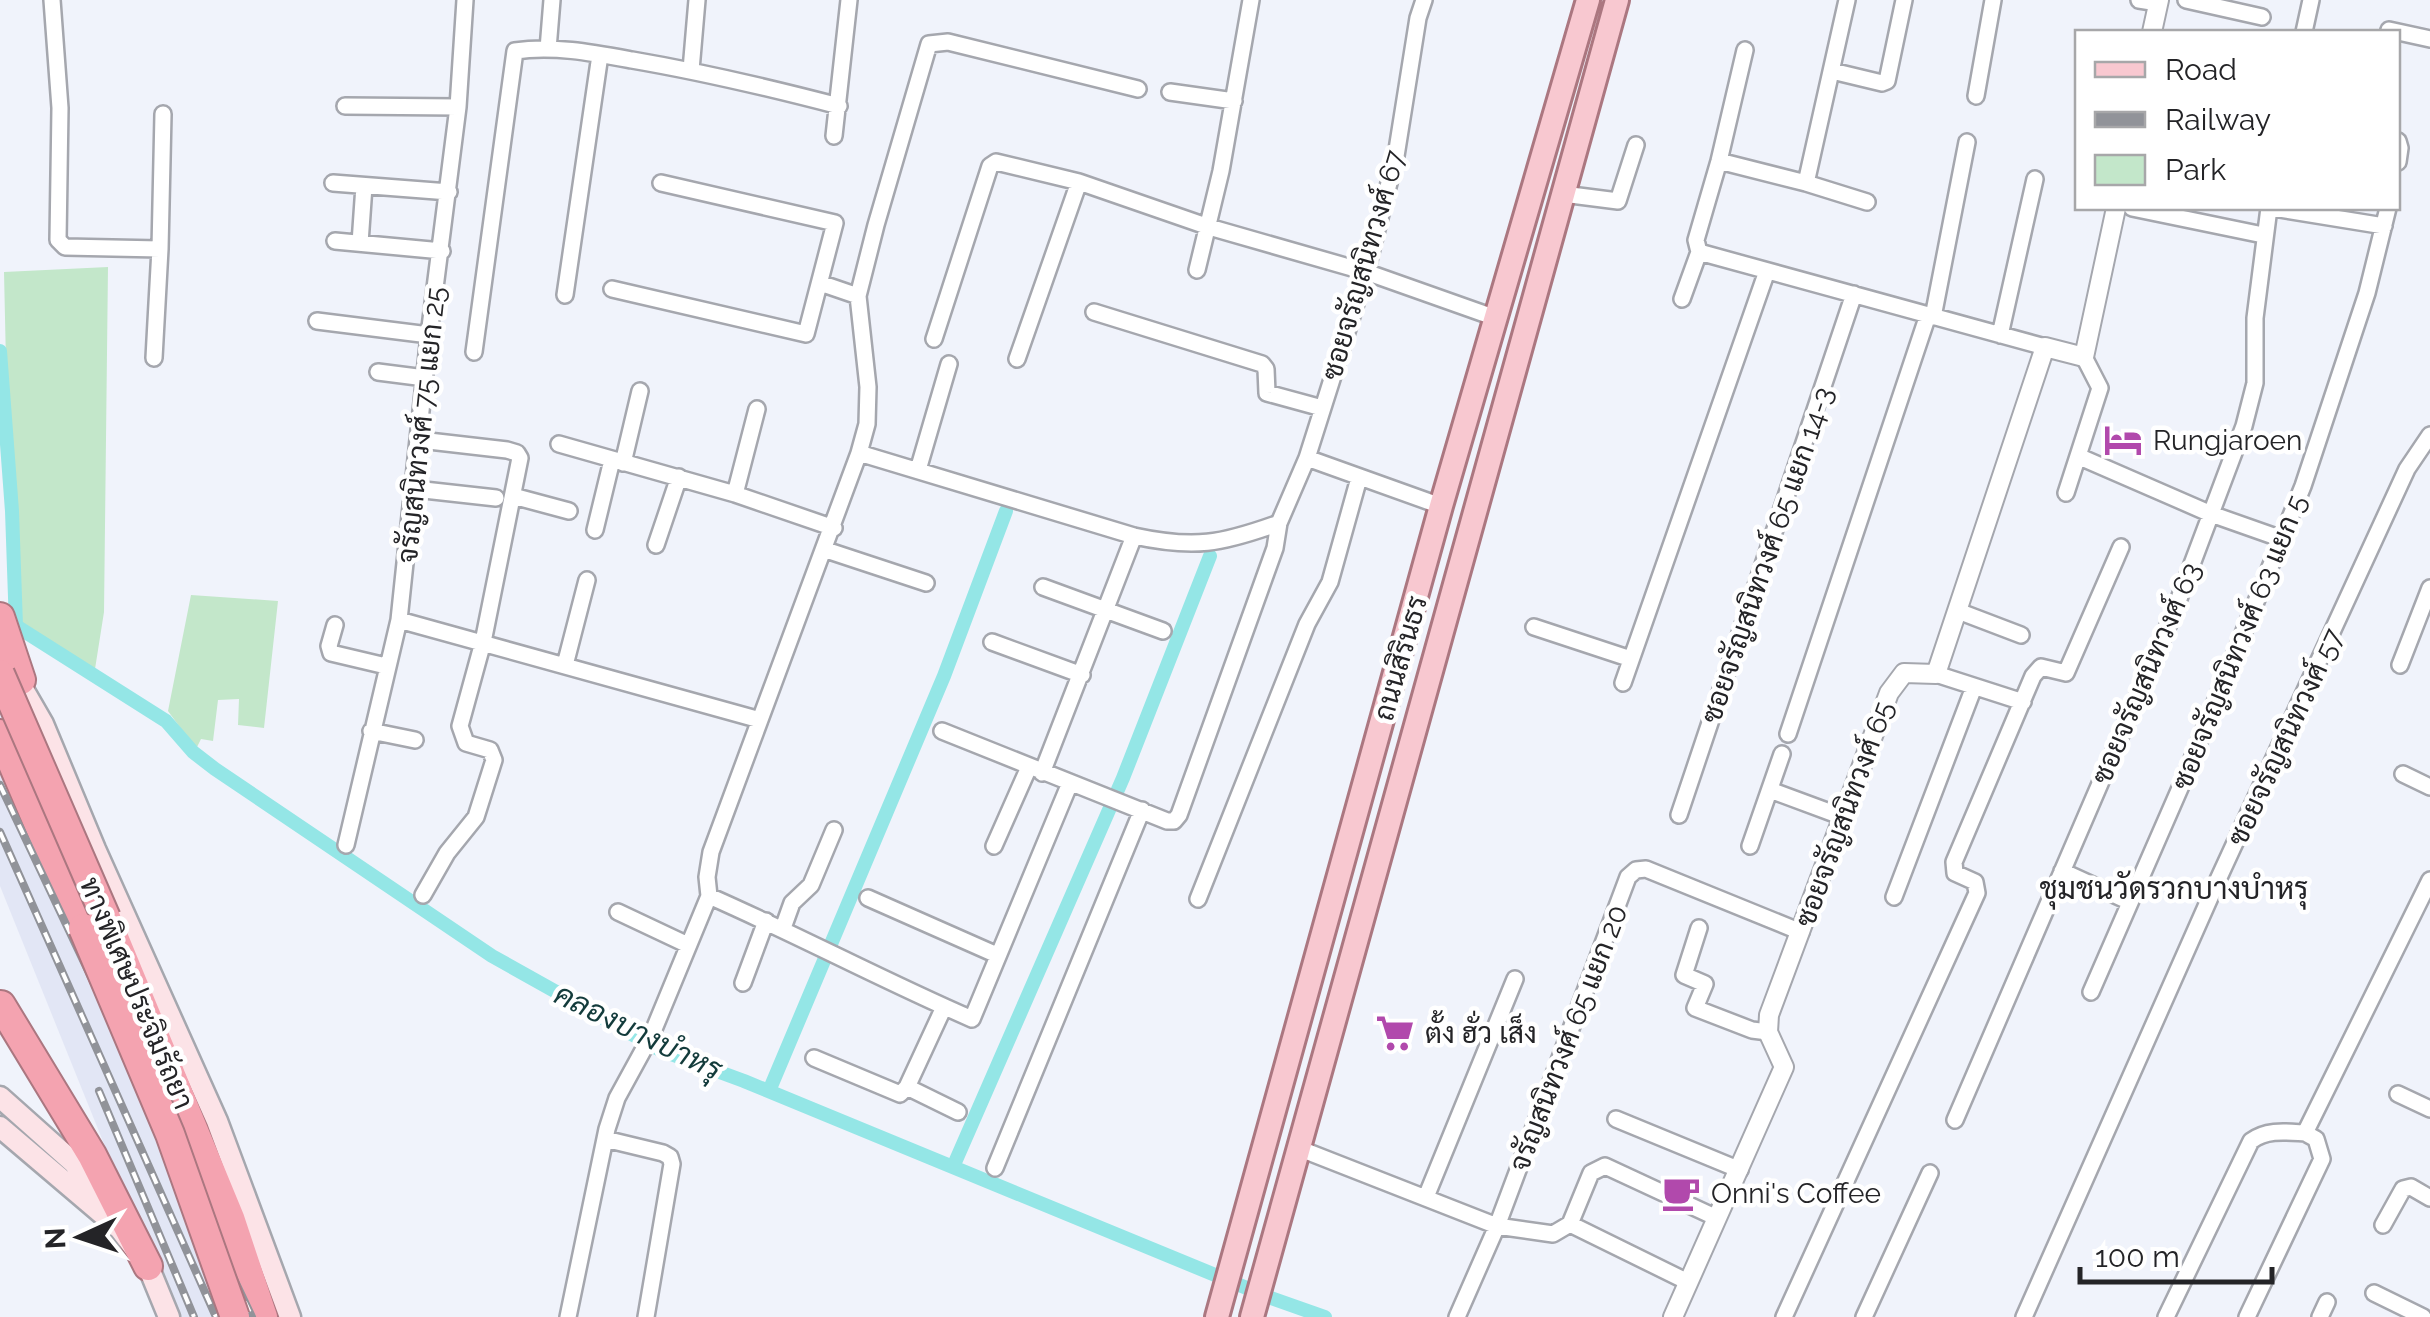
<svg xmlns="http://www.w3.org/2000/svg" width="2430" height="1317" viewBox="0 0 2430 1317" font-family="Raleway,Sarabun,sans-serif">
  <rect width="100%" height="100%" fill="#f0f3fb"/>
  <path fill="#e2e6f5" d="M0 696 270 1317H174L171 1310 0 886Z"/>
  <path fill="#c3e7ca" d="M108 267 104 612 95 669 20 624 7 409 4 272Z
    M191 595 278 601 264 728 238 725 239 699 218 700 213 741 201 739 196 749 168 711Z"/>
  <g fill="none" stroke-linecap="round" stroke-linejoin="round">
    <path stroke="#94e6e6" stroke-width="14" d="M0 351 12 511 16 626
      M16 626 166 721 193 752 215 769 492 956 660 1050 744 1081 1271 1298 1325 1317
      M769 1091 944 676 1006 511
      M953 1167 1123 778 1210 556"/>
    <g stroke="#a5a7ae" stroke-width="20">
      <path id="minor" d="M52 0 60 108 58 240 65 247 160 249 154 358
        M2139 0 2158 3
        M2186 0 2262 17
        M2389 30 2430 39
        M2304 32 2311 0
        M548 49 552 0
        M691 70 697 0
        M1832 71 1882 83 1887 81 1904 0
        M1170 92 1234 101
        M1976 96 1993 0
        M345 106 458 107
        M834 136 849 0
        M2398 141 2400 148 2398 162
        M1719 161 1806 183 1867 202
        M333 183 449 192
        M1806 183 1847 0
        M1563 194 1618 201 1636 145
        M2132 208 2263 235
        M2273 208 2384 226
        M335 241 442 251
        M360 243 364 186
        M160 249 163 114
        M1699 252 2045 347
        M1699 252 1696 240 1719 161 1745 50
        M1197 270 1221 171 1251 0
        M820 283 858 296
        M612 289 806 334 835 223 661 183
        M565 295 600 55
        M1682 299 1699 252
        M1094 312 1262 364 1266 369 1267 393 1322 408
        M1933 317 1967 142
        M317 321 429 335
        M2000 335 2035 179
        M934 339 990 166 996 162 1079 182 1209 227 1366 272 1496 318
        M474 352 515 51C553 45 594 53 632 60 702 72 770 88 839 106
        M1017 359 1079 182
        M378 372 425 378
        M420 440 507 450 517 453 520 458 483 642 460 726 466 743 490 750 494 760 476 817 447 853 423 895
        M559 444 735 494 834 528
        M859 453 1134 536C1194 549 1221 544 1279 523
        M2080 457 2211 514 2282 539
        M1307 458 1441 506
        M623 463 640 391
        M918 470 949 364
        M415 489 496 498
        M2066 493 2100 388 2084 357
        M735 494 757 409
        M513 496 569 511
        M595 530 612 460
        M656 545 679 477
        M826 550 926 583
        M1043 587 1163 631
        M1958 611 2021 635
        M399 620 760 720
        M335 625 329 646 331 653 386 666
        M1534 627 1631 659
        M992 642 1082 675
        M565 665 587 580
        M2400 665 2430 588
        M1936 674 2023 702
        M1623 683 1767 271
        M371 731 415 740
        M942 731 1167 821H1174L1179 815 1275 548 1279 523 1307 458 1366 272 1396 156 1418 18 1424 0
        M1788 734 1928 315
        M1042 773 1134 536
        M2403 774 2430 787
        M1770 790 1843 817
        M1679 815 1854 294
        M346 845 399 620 429 335 458 107 465 0
        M994 846 1029 767
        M1750 846 1782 754
        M2062 871 2130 902
        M709 896C798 935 882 980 972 1019L1070 783
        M1894 897 1974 687
        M868 898 997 955
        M1198 899 1307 624 1330 582 1359 478
        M618 912 688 945
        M783 928 792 903 811 885 834 830
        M1699 928 1684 975 1705 984 1695 1008 1752 1030 1768 1032
        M743 983 766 921
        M2091 992 2184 779 2303 486 2367 293 2388 208
        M814 1058 900 1094 907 1087 944 1007
        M907 1087 958 1112
        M2398 1094 2430 1109
        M1616 1119 1740 1170
        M1955 1120 2174 612 2244 426 2255 383V318L2269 208
        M605 1139 663 1153 670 1157 672 1164 646 1317
        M1298 1148 1497 1226 1553 1234 1570 1224 1688 1282
        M995 1168 1142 810
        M1426 1197 1515 979
        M1570 1224 1591 1173 1605 1166 1717 1218
        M2383 1225 2403 1189 2411 1187 2430 1198
        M2374 1293 2423 1317
        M568 1317 607 1129 617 1098 652 1034 709 896 707 877 711 852 859 453 867 424 868 387 858 296 876 225 929 44 948 42 1138 89
        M1457 1317 1497 1226 1628 877 1636 870 1646 869 1801 932
        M1784 1317 1977 893 1975 882 1955 873 1954 862 2033 676 2041 667 2066 673 2121 547
        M1864 1317 1930 1173
        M2024 1317 2216 884 2407 469 2430 435
        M2166 1317 2251 1141C2267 1129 2287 1132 2305 1133L2430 880
        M2247 1317 2322 1159 2316 1139 2305 1133
        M2320 1317 2327 1302"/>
    </g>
    <g stroke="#a5a7ae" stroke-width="22">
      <path id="tertiary" d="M2152 32 2159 0
        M1673 1317 1784 1067 1768 1032 1769 1015 1889 693 1904 673 1936 674 2045 347 2084 357 2116 208"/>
    </g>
    <g stroke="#a5a7ae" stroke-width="25">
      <path id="secondary" d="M13 672 43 724 95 849 217 1121 290 1317
        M0 1097 74 1163 109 1210
        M0 1127 120 1229 148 1266 169 1317"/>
    </g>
    <g stroke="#ab7780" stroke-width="28">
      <path id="primary" d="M1217 1317 1441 506 1588 0
        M1252 1317 1617 0"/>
    </g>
    <g stroke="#ab7780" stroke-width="32">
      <path id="motorway" d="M0 617 21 680
        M0 734 83 928
        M106 918 230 1218 263 1317
        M1 1005 92 1155 148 1266"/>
    </g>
    <use href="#minor" stroke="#fff" stroke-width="15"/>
    <use href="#tertiary" stroke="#fff" stroke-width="18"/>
    <use href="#secondary" stroke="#fce3e7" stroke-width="20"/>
    <use href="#primary" stroke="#f8c8d0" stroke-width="22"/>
    <use href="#motorway" stroke="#f4a3b0" stroke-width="28"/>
    <g stroke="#919399" stroke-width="8">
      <path id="rail" d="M0 785 252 1317
        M0 832 216 1317
        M99 1091 194 1317"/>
    </g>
    <use href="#rail" stroke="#fff" stroke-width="4" stroke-dasharray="11" stroke-linecap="butt"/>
    <g stroke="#ab7780" stroke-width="32" stroke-linecap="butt">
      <path id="motorway-bridge" d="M0 674 106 918
        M83 928 170 1134 235 1317"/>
    </g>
    <use href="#motorway-bridge" stroke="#f4a3b0" stroke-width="28"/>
  </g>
  <defs>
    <g id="hotel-bare" transform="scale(3)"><path d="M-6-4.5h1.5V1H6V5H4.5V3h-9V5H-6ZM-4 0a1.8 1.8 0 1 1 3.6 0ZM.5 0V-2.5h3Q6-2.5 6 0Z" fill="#b149ac" stroke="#fff" stroke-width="2.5" paint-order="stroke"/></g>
    <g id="supermarket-bare" transform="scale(3)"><path d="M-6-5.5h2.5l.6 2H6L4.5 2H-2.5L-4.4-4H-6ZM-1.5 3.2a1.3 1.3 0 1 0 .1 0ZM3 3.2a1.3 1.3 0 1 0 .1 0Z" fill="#b149ac" stroke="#fff" stroke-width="2.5" paint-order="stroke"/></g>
    <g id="cafe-bare" transform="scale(3)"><path d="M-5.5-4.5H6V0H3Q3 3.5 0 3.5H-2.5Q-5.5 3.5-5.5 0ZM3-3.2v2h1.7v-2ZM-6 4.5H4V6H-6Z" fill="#b149ac" stroke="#fff" stroke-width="2.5" paint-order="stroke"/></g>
  </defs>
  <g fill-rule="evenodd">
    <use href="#hotel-bare" x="2123" y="440"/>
    <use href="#supermarket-bare" x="1395" y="1033"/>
    <use href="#cafe-bare" x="1681" y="1193"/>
  </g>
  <g text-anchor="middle" stroke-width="9" stroke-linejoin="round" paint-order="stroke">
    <g font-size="28" fill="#242427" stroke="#fff">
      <text transform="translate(1363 265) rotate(-74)" y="10">ซอยจรัญสนิทวงศ์ 67</text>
      <text transform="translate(421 425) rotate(-84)" y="10">จรัญสนิทวงศ์ 75 แยก 25</text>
      <text transform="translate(1767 555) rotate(-71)" y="10">ซอยจรัญสนิทวงศ์ 65 แยก 14-3</text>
      <text transform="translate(2239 642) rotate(-68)" y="10">ซอยจรัญสนิทวงศ์ 63 แยก 5</text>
      <text transform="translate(1400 658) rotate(-74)" y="10">ถนนสิรินธร</text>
      <text transform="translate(2146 673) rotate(-67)" y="10">ซอยจรัญสนิทวงศ์ 63</text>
      <text transform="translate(2285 737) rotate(-65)" y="10">ซอยจรัญสนิทวงศ์ 57</text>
      <text transform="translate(1844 814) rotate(-70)" y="10">ซอยจรัญสนิทวงศ์ 65</text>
      <text transform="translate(137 993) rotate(67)" y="10">ทางพิเศษประจิมรัถยา</text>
      <text transform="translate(1568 1038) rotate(-69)" y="10">จรัญสนิทวงศ์ 65 แยก 20</text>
    </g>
    <g font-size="28" fill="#242427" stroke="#fff" text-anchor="start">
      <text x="2153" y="450">Rungjaroen</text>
      <text x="1425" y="1043">ตั้ง ฮั่ว เส็ง</text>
      <text x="1711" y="1203">Onni's Coffee</text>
    </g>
    <g font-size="30" fill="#242427" stroke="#fff">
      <text x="2174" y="899">ชุมชนวัดรวกบางบำหรุ</text>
    </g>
    <g font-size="30" font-style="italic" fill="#133b3b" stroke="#fff">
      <text transform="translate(638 1032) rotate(26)" y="10">คลองบางบำหรุ</text>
    </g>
  </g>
  <rect x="2075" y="30" width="325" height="180" fill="#ffffff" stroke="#a7a7a9" stroke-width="2.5"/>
  <rect x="2095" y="62" width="50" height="15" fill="#f8c8d0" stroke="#a7a7a9" stroke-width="2.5"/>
  <text x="2165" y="80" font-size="30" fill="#242427">Road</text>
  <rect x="2095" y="112" width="50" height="15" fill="#919399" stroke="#a7a7a9" stroke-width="2.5"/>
  <text x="2165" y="130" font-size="30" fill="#242427">Railway</text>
  <rect x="2095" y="155" width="50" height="30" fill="#c3e7ca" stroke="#a7a7a9" stroke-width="2.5"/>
  <text x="2165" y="180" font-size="30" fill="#242427">Park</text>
  <g transform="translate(80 1237) rotate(267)" stroke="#ffffff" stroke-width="8" paint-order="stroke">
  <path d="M0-8L18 38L0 25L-18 38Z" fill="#242427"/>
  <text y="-15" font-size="28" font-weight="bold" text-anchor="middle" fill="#242427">N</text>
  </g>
  <path d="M2080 1267v15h192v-15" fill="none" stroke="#242427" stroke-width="5"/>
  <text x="2095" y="1267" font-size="30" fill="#242427" stroke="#ffffff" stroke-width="8" paint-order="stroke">100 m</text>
</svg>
